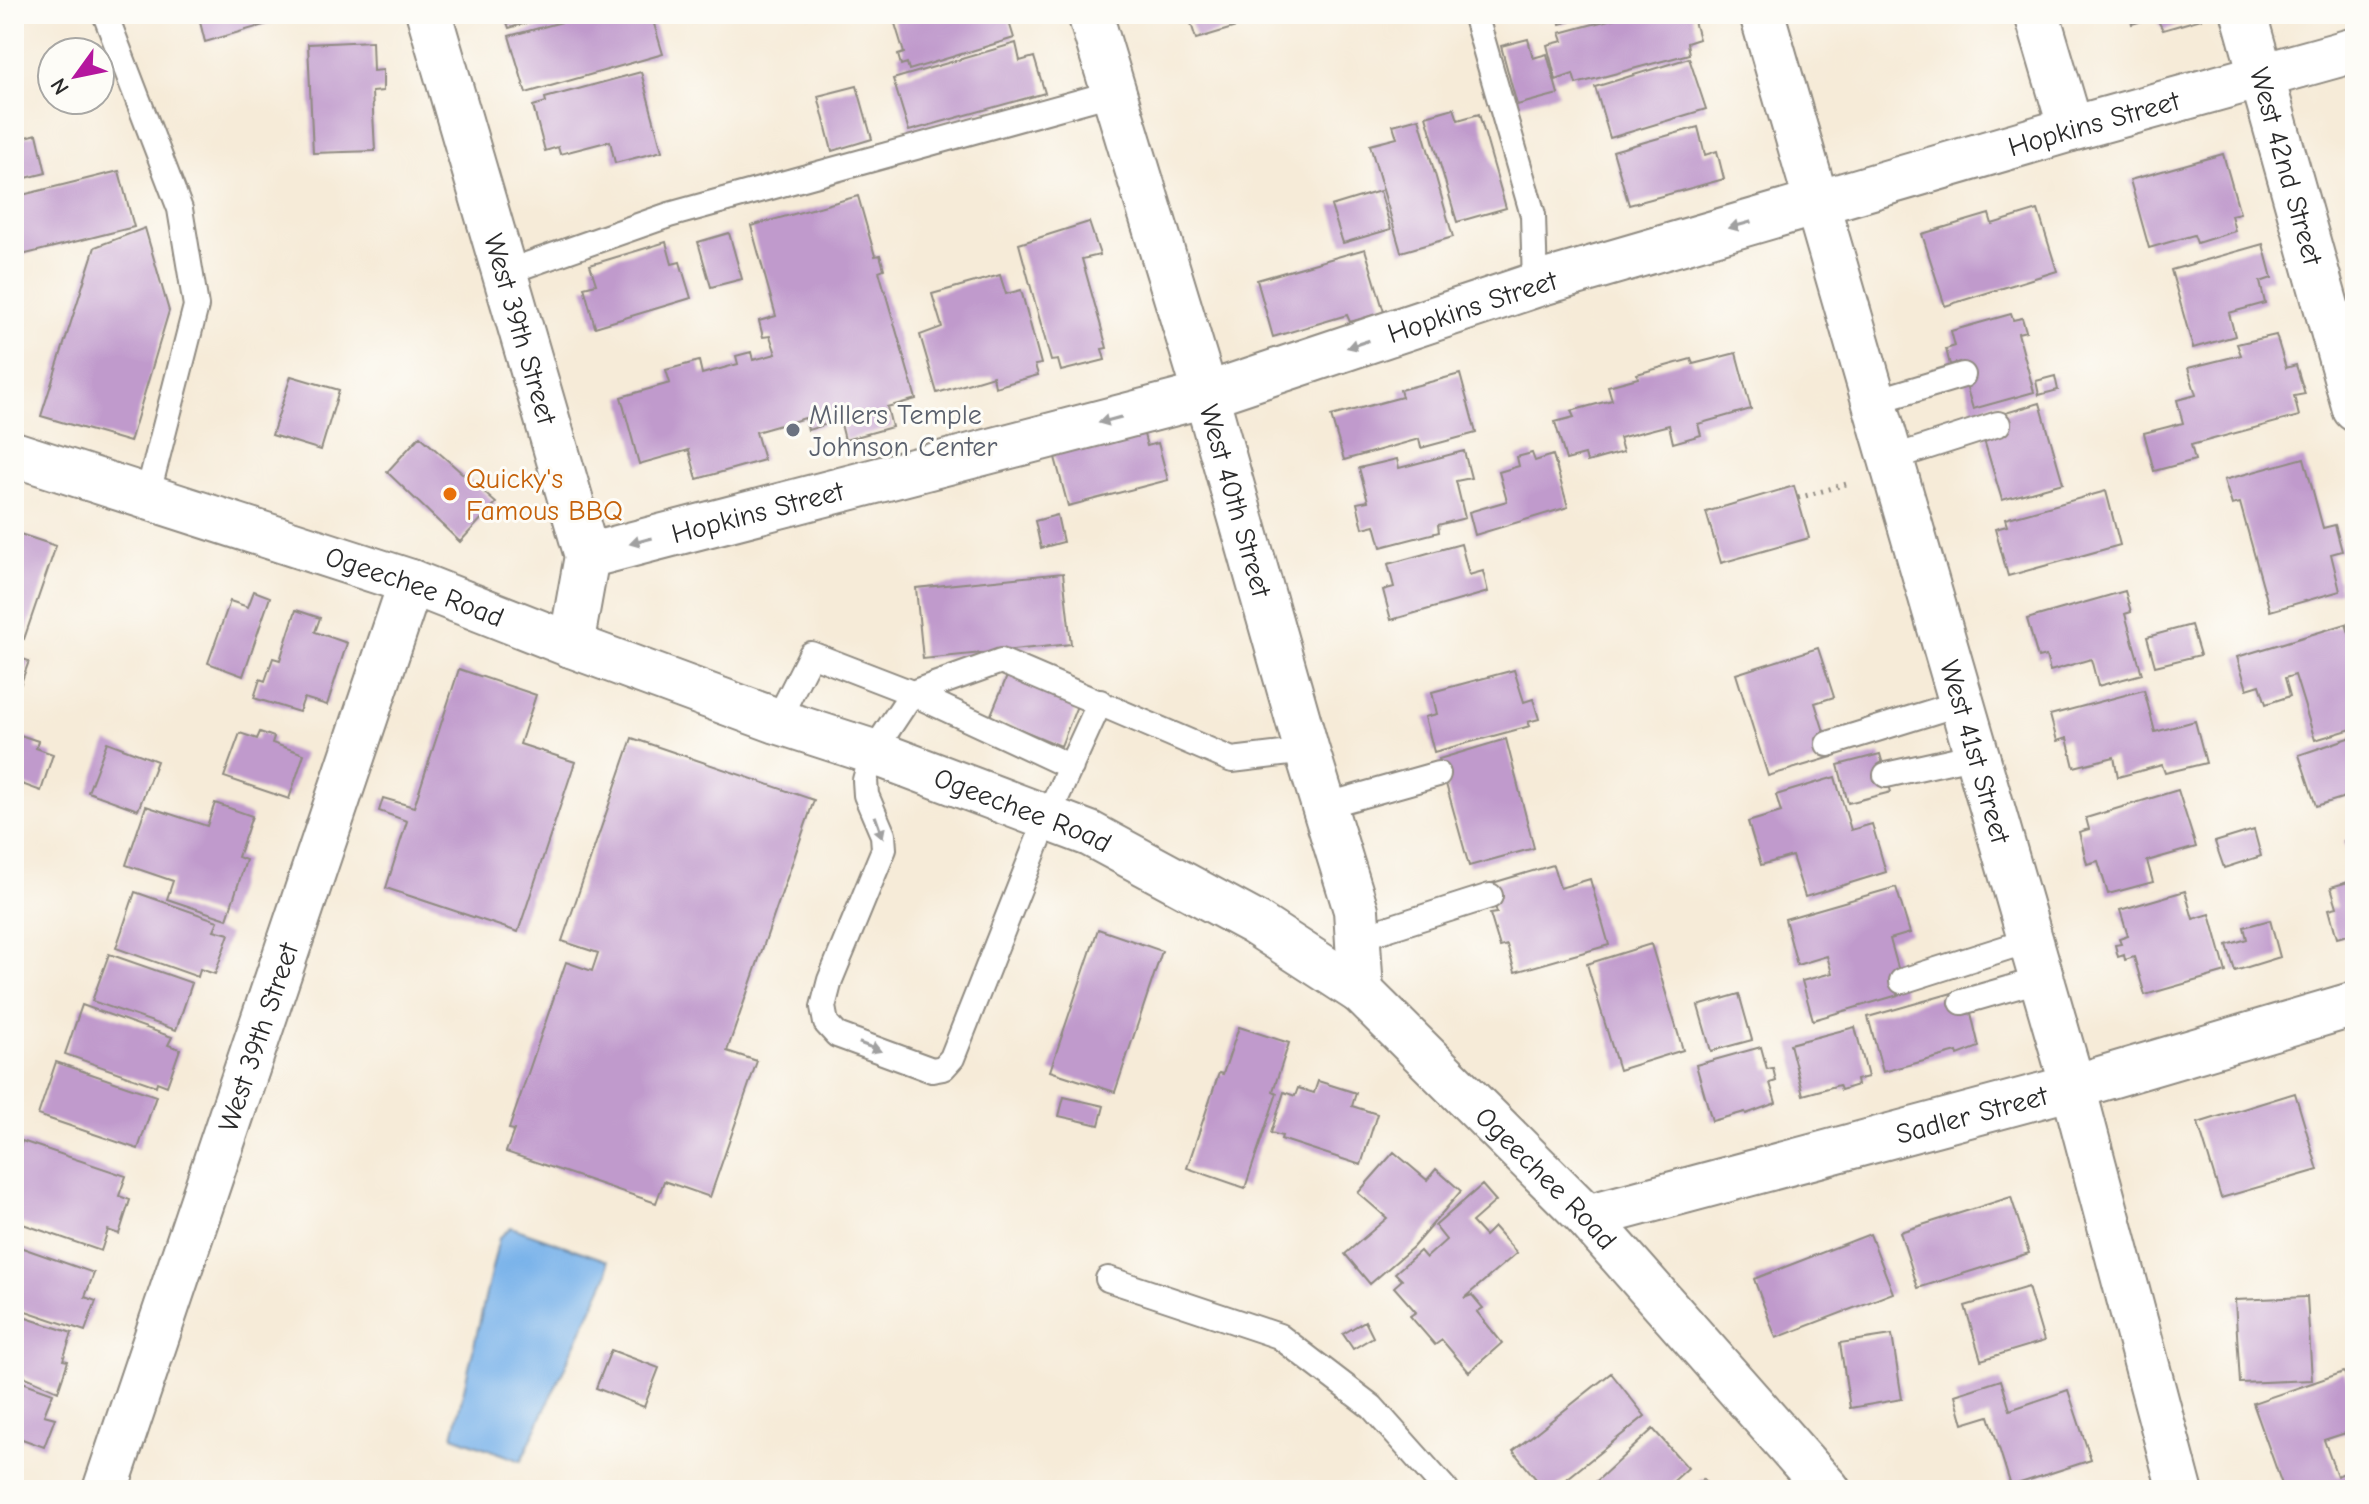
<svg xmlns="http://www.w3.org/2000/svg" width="2369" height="1504" viewBox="0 0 2369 1504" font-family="'Comic Neue',sans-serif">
  <rect width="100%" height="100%" fill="#fdfcf7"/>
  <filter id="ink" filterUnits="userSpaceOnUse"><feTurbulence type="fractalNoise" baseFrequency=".0125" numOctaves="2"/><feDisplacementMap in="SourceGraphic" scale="16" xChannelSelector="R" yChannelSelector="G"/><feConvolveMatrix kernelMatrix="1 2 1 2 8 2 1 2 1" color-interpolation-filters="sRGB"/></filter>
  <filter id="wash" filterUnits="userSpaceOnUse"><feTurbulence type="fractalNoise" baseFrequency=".006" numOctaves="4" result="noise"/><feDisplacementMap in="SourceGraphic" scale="32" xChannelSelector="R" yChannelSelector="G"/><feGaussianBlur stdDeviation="1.8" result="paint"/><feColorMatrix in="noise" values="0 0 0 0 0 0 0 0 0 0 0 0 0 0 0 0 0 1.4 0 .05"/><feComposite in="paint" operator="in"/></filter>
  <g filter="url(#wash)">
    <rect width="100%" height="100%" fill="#f6ebd8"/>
    <path fill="#7ab3ea" stroke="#526f8a" stroke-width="2" d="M511 1227 608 1261V1274L521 1461 453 1436 499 1238Z"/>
    <g id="blocks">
      <path fill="#c09acc" d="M198 14H282L284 19 205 42Z
        M504 14H555V15L509 28Z
        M592 14H651L663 54 526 93 509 36Z
        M903 14H1022L1023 18 1009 22 1014 38 909 70 907 63 901 65 898 55 904 53 893 17Z
        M1188 14H1276V15L1196 39Z
        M1558 14H1594V15L1560 24Z
        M1631 14H1692L1699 39 1687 43 1689 54 1576 84 1573 74 1556 80 1547 45 1563 41 1560 33Z
        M2130 14H2200L2201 19 2163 30 2156 17 2132 24Z
        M1528 39 1533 58 1547 54 1558 94 1517 105 1501 46Z
        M372 41 373 71 383 70V91L372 92 375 151 313 153 308 44Z
        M1016 43 1020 61 1034 57 1045 93 909 131 893 79Z
        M1689 58 1706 109 1610 138 1595 87Z
        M641 72 662 151 615 163 610 141 560 154 558 147 545 151 533 106 546 102 545 98Z
        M857 86 872 139 832 151 818 96Z
        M1454 108 1458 120 1479 114 1506 208 1457 222 1426 116Z
        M14 111 22 138 37 134 46 173 14 181Z
        M1419 118 1453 237 1401 252 1370 145 1397 138 1393 125Z
        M1698 127 1705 155 1717 151 1724 179 1629 205 1613 151Z
        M2223 154 2240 213 2231 215 2235 231 2197 243 2194 235 2149 248 2130 180Z
        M119 171 134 227 14 257V197Z
        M1380 191 1391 229 1343 243 1331 206Z
        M858 196 875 256 880 255 884 269 879 271 916 399 887 407 892 427 845 440 840 420 808 430 805 418 756 432 764 460 697 479 689 450 639 464 621 397 670 383 666 370 699 361 702 374 738 364 736 356 751 352 753 360 776 354 770 336 763 337 759 321 776 316 751 226Z
        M2038 210 2057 271 1945 306 1922 234 1989 214 1992 224Z
        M1089 222 1100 255 1082 259 1107 348 1102 349 1105 360 1061 371 1058 360 1051 361 1019 244Z
        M145 228 169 311 130 442 41 416 95 247Z
        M729 233 742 279 711 287 698 242Z
        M666 242 672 264 680 262 691 298 595 327 584 287 596 284 590 265Z
        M2263 244 2272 278 2260 282 2265 303 2229 313 2235 336 2193 348 2171 270Z
        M1365 249 1384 312 1350 322 1347 315 1273 337 1257 280Z
        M1000 275 1006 294 1021 290 1041 364 1035 365 1038 375 995 387 993 376 937 393 920 335 942 327 932 294Z
        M2011 314 2013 320 2022 318 2026 331 2018 333 2034 392 1973 409 1959 362 1950 365 1946 349 1955 346 1951 331Z
        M14 319 22 321 14 343Z
        M2276 335 2286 368 2296 365 2305 394 2294 396 2299 416 2191 445 2195 460 2154 471 2144 433 2183 423 2177 400 2196 395 2188 368 2241 355 2237 344Z
        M1736 353 1751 409 1698 424 1701 435 1673 443 1669 425 1619 438 1623 452 1587 462 1585 455 1566 460 1555 422 1574 417 1571 411 1612 400 1608 386 1638 378 1637 374 1691 359 1693 364Z
        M1460 374 1476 433 1421 448 1419 439 1344 460 1331 416 1402 397 1400 390Z
        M291 376 339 390 321 450 272 435Z
        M2055 376 2058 390 2039 395 2036 381Z
        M2040 403 2063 483 2002 500 1984 440 1995 416Z
        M1142 427 1147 446 1158 443 1168 480 1068 506 1053 450Z
        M420 436 496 503 460 542 387 472Z
        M1464 451 1471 478 1456 481 1465 518 1438 525 1439 532 1381 547 1375 525 1363 528 1357 503 1368 501 1359 468 1397 459 1399 468Z
        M1532 453 1535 461 1553 455 1568 507 1475 535 1469 512 1507 501 1499 472 1519 466 1517 457Z
        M2304 458 2323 528 2335 525 2342 551 2331 554 2340 591 2270 611 2240 503 2232 505 2224 480Z
        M1794 486 1809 538 1721 563 1706 512Z
        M2106 491 2120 545 2008 576 1995 529 2007 526 2005 519Z
        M1057 515 1063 542 1041 548 1035 521Z
        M14 532 56 546 24 639 14 636Z
        M1461 544 1469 575 1483 571 1488 592 1391 620 1383 590 1394 587 1388 564Z
        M1063 573 1071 644 923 659 916 588Z
        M254 591 270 597 243 676 208 663 230 601 248 607Z
        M2125 591 2131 612 2125 614 2142 674 2098 686 2091 659 2050 671 2046 656 2038 658 2027 619Z
        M296 610 320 618 315 632 347 643 327 705 304 698 299 712 254 698 260 679 265 681 273 658 280 660Z
        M2346 624 2355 651V728L2315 740 2295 675 2285 678 2290 696 2266 704 2260 685 2247 689 2237 657Z
        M2191 625 2200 655 2155 666 2147 637Z
        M1818 648 1834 697 1815 703 1832 757 1768 776 1736 674Z
        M14 656 29 661 14 702Z
        M459 669 536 695 520 744 575 762 518 932 386 888 407 821 379 811 383 798 414 807Z
        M1514 670 1524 702 1533 699 1539 719 1528 722 1530 726 1434 752 1425 717 1437 714 1432 692Z
        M1008 674 1078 703 1061 746 990 717Z
        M2144 690 2155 732 2195 721 2206 763 2165 773 2162 765 2118 777 2114 757 2074 767 2067 738 2057 741 2050 715Z
        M260 732 274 737 272 743 304 754 289 799 224 777 240 733 257 739Z
        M14 733 38 741 36 748 53 754 41 791 22 784 16 800 14 799Z
        M2355 736V794L2316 806 2299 755Z
        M632 738 814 800 727 1051 757 1061 710 1197 664 1181 656 1203 506 1152 514 1130 509 1129 566 962 592 971 598 953 562 941Z
        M1506 739 1534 848 1469 866 1439 759Z
        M107 742 157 761 138 810 88 792Z
        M1880 754 1891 792 1848 803 1838 765Z
        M1835 777 1851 830 1872 824 1886 872 1805 897 1792 856 1761 865 1748 822 1781 812 1776 795Z
        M2178 790 2196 847 2147 861 2153 882 2108 894 2098 861 2087 864 2079 832 2089 829 2086 818Z
        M215 803 252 816 238 857 246 860 227 919 167 899 173 881 126 865 146 806 207 826Z
        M2254 830 2261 856 2224 868 2215 842Z
        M2355 838V875H2354L2344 841Z
        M1553 865 1560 888 1590 879 1609 945 1515 972 1507 945 1500 947 1490 914 1497 913 1489 884Z
        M2355 880V933L2337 938 2329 909 2337 907 2331 887Z
        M1896 887 1910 933 1890 939 1905 993 1813 1020 1802 981 1832 973 1827 956 1797 965 1785 919Z
        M2185 891 2193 919 2210 914 2226 972 2145 995 2134 957 2125 960 2124 955 2118 957 2115 945 2121 944 2119 939 2128 936 2120 910Z
        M135 892 218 921 214 930 229 934 215 974 200 969 198 977 116 948Z
        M2270 920 2280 957 2235 971 2227 945 2247 939 2244 927Z
        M1098 929 1162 951 1115 1092 1050 1071Z
        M1651 944 1683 1050 1619 1070 1587 964Z
        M109 954 192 983 176 1030 92 1001Z
        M1959 991 1966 1014 1971 1013 1979 1047 1958 1055 1957 1052 1883 1072 1868 1017Z
        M1739 994 1752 1040 1711 1051 1698 1006Z
        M82 1005 172 1037 168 1045 180 1049 167 1086 157 1082 156 1086 65 1054Z
        M1239 1027 1289 1043 1273 1091 1277 1093 1245 1188 1187 1168 1219 1073 1223 1074Z
        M1855 1027 1868 1077 1856 1080 1857 1085 1841 1090 1839 1085 1803 1095 1790 1044Z
        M1761 1047 1767 1069 1773 1068 1776 1081 1770 1083 1776 1103 1746 1114 1745 1112 1712 1121 1696 1065Z
        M56 1062 156 1096 138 1149 38 1115Z
        M1318 1081 1356 1093 1352 1106 1377 1114 1361 1165 1281 1139 1282 1136 1271 1133 1284 1092 1295 1096 1298 1088 1314 1093Z
        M2295 1093 2318 1170 2221 1198 2198 1123Z
        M1064 1097 1104 1106 1099 1125 1059 1116Z
        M22 1141 126 1176 119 1196 130 1200 119 1234 108 1230 101 1251 14 1221V1153L18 1154Z
        M1394 1152 1427 1180 1436 1169 1461 1191 1413 1247 1370 1284 1345 1254 1387 1218 1358 1193Z
        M1482 1185 1496 1201 1472 1222 1485 1236 1494 1227 1517 1253 1464 1298 1472 1295 1483 1308 1477 1312 1502 1343 1469 1372 1442 1340 1435 1345 1410 1316 1416 1312 1394 1287 1402 1280 1395 1273 1420 1251 1426 1258 1446 1240 1435 1226Z
        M2011 1197 2029 1253 1918 1288 1900 1232Z
        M1870 1234 1893 1293 1776 1338 1754 1279Z
        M14 1245 94 1273 85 1297 96 1301 85 1331 14 1307Z
        M2028 1287 2044 1341 1981 1360 1965 1306Z
        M2307 1297 2312 1380 2240 1383 2235 1300Z
        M14 1314 72 1333 63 1360 68 1361 58 1391 14 1372Z
        M1365 1321 1373 1337 1353 1349 1343 1334Z
        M1892 1335 1902 1399 1850 1408 1840 1343Z
        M611 1350 659 1368 644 1407 596 1388Z
        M2344 1372 2355 1402V1430L2324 1440 2337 1476 2355 1469V1490H2284L2253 1403Z
        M1611 1373 1645 1416 1553 1490H1545L1513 1451Z
        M14 1379 53 1393 44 1415 55 1418 44 1447 14 1436Z
        M2001 1380 2010 1410 2068 1390 2091 1460 2011 1486 1989 1416 1963 1424 1955 1395Z
        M1653 1429 1688 1468 1664 1490H1587Z
        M1703 1479 1712 1490H1691Z"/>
    </g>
  </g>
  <g filter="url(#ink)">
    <use href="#blocks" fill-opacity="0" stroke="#908b82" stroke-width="2"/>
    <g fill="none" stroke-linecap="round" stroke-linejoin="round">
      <g stroke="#908b82" stroke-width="28">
        <path id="lane" d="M105 14 180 209 196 306 147 497
          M1475 14 1533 215 1535 285
          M504 273 669 215 1112 93
          M1873 402 1963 375
          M1889 459 1998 424
          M1100 702 1047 818 952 1058 943 1068 932 1070 837 1035 826 1023 823 1007 830 980 884 849 883 835 866 795 865 780 873 752 912 693 1001 661 1232 760 1307 751
          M777 721 811 654 912 693 1071 767
          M1828 744 1961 703
          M1886 775 1976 755
          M1324 806 1438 774
          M1358 938 1490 896
          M1902 981 2031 940
          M1962 1002 2042 979
          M1108 1279 1279 1336 1372 1407 1446 1490"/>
      </g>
      <g stroke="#908b82" stroke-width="48">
        <g id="street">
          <path id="s1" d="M429 14 587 556 571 645"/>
          <path id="s2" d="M1090 14 1206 395 1307 751 1356 910 1361 992"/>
          <path id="s3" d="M1762 14 2073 1087 2180 1490"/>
          <path d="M2037 14 2071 129"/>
          <path id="s4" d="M2244 14 2355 409"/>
          <path id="s5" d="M587 556 1206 395 1535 285 2071 129 2355 50"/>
          <path id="s6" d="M1587 1217 2073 1087 2355 1004"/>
          <path id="s7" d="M105 1490 411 582"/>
        </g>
      </g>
      <g stroke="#908b82" stroke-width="48">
        <g id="secondary">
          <path id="s8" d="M14 454 411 582 571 645 777 721 873 752 1090 834 1255 923 1361 992 1587 1217 1828 1490"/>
        </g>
      </g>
      <path stroke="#908b82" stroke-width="5" stroke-dasharray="2 6" stroke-linecap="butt" d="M1798 498 1850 483"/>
      <use href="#lane" stroke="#fff" stroke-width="24"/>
      <use href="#street" stroke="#fff" stroke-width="44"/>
      <use href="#secondary" stroke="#fff" stroke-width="44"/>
    </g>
    <defs><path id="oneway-solid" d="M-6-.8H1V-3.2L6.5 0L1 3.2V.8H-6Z" transform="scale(2)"/></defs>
    <g fill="#a0a0a0">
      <use href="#oneway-solid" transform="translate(1740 225) rotate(164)"/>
      <use href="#oneway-solid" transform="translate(1358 344) rotate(162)"/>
      <use href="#oneway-solid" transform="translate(1110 420) rotate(165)"/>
      <use href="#oneway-solid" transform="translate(641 541) rotate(165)"/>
      <use href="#oneway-solid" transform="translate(879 827) rotate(71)"/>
      <use href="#oneway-solid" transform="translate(870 1047) rotate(21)"/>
    </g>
  </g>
  <circle fill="#6b7280" stroke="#fdfcf7" stroke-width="3" cx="793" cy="430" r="8"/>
  <circle fill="#e8710a" stroke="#fdfcf7" stroke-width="3" cx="450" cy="494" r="8"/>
  <g text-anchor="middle" stroke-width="6" stroke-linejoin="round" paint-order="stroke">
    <g font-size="28" fill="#2b2b2b" stroke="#fdfcf7">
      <text dy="10" stroke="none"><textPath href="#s5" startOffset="1568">Hopkins Street</textPath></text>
      <text dy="10" stroke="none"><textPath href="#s4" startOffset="158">West 42nd Street</textPath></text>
      <text dy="10" stroke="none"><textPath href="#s5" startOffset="920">Hopkins Street</textPath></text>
      <text dy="10" stroke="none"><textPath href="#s1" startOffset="328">West 39th Street</textPath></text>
      <text dy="10" stroke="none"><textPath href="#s2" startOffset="508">West 40th Street</textPath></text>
      <text dy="10" stroke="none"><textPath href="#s5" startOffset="176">Hopkins Street</textPath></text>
      <text dy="10" stroke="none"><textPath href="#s8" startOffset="422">Ogeechee Road</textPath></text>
      <text dy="10" stroke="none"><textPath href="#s3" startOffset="768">West 41st Street</textPath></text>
      <text dy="10" stroke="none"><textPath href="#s8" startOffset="1070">Ogeechee Road</textPath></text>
      <text dy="10" stroke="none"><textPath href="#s7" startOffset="478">West 39th Street</textPath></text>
      <text dy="10" stroke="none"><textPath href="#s6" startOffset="398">Sadler Street</textPath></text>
      <text dy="10" stroke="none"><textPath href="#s8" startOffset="1718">Ogeechee Road</textPath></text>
    </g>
    <g font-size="28" fill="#5b616d" stroke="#fdfcf7" text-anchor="start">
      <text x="809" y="424">Millers Temple<tspan x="809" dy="32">Johnson Center</tspan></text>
    </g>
    <g font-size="28" fill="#c56008" stroke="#fdfcf7" text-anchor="start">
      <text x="466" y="488">Quicky's<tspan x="466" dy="32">Famous BBQ</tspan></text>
    </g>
  </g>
  <rect width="2369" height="1504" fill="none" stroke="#fdfcf7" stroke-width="48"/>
  <g transform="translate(76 76) rotate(237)"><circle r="38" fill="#fdfcf7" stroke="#a9a8a5" stroke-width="2"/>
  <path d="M0-6L14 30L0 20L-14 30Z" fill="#b5179e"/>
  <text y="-12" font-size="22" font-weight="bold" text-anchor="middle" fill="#2b2b2b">N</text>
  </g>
</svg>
